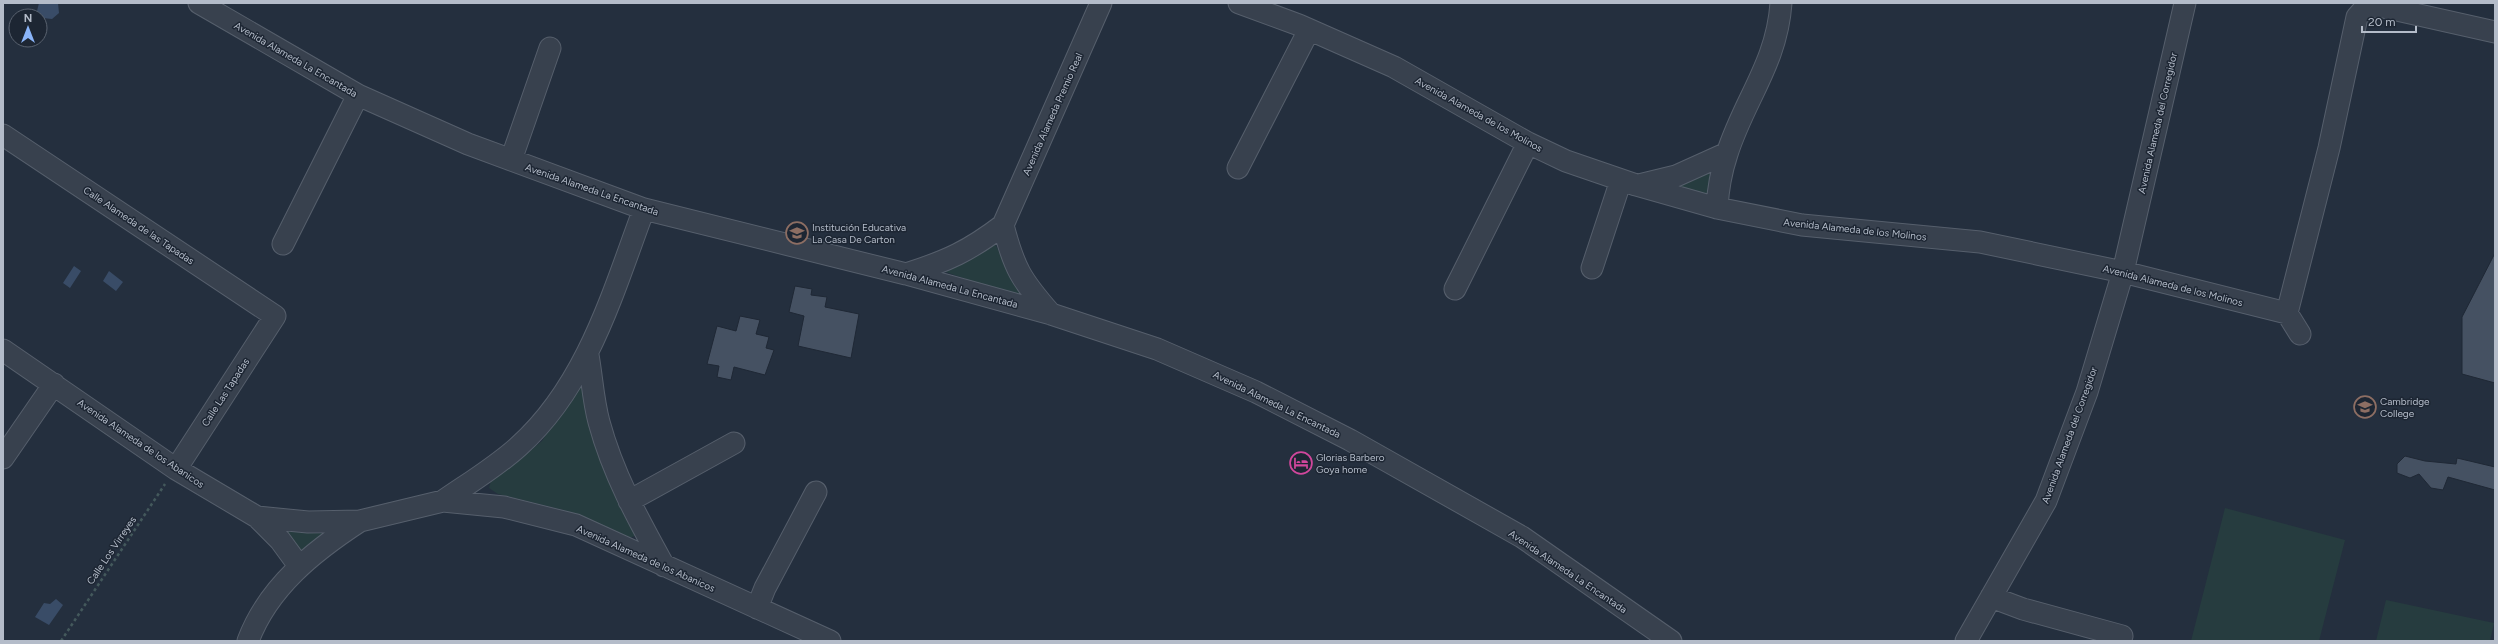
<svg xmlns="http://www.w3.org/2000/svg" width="2498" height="644" viewBox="0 0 2498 644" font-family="Figtree,sans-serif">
  <rect width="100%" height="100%" fill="#242f3e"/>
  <path fill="#263c3f" d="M1714 170 1708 198 1672 185Z
    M994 242 1024 299 943 271Z
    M582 377 589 413 611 486 636 529 635 536 629 538 563 510 498 494 489 488 492 477 509 468 542 441Z
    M2225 508 2345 540 2319 641H2191Z
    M282 527 330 530 307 550H300Z
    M2386 600 2494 623 2490 641H2376Z"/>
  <path fill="#394c67" d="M39 3H58L59 13 52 19 43 18 37 11Z
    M74 266 81 271 70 288 63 283Z
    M109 271 123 282 116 291 103 281Z
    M56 599 63 605 49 625 35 617 44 603 50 604Z"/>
  <path fill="#455162" stroke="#1f2835" d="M2495 253V383L2462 374V317Z
    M795 286 812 289 811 295 827 297 825 307 859 314 851 358 798 346 804 316 789 312Z
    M740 316 760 320 756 334 769 337 766 348 774 350 765 375 734 367 731 380 717 377 719 366 707 364 717 326 736 331Z
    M2405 456 2425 461 2456 464 2457 458 2495 467V490L2448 477 2443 490 2431 488 2419 474 2410 478 2397 473V464Z"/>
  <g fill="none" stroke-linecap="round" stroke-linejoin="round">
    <g stroke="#565f6c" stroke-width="23">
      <path id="minor" d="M199 3 358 95 468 144 644 209 906 274 1051 314 1157 349 1256 392 1350 440 1522 537 1671 641
        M1239 3 1299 25 1394 67 1528 143 1566 161 1636 185 1717 208 1802 225 1980 242 2123 272 2287 313
        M3 135 275 316 176 469
        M511 160 550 48
        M1238 168 1309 30
        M1639 185 1676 176 1727 153
        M1717 208C1718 189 1721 172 1727 154 1744 100 1777 63 1781 3
        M1003 225C1014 268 1021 280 1051 314
        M283 244 358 95
        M1592 268 1621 180
        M906 274C947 261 969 251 1003 225L1101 3
        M1455 289 1528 143
        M2300 334 2287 313 2329 148 2357 17 2365 8 2379 6 2495 32
        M3 350 176 469 257 517 308 522 360 521 443 501 504 507 576 525 830 641
        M588 355C592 377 593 400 599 422 613 474 638 519 664 566
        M3 458 54 384
        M443 501C469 483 496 467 519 446 587 385 613 292 644 209
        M629 501 734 443
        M257 517 280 540 299 566
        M1991 597 2023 609 2122 636
        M757 608 765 588 816 492
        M248 641C268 587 314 551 360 521
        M1966 641 2046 501 2087 392 2123 272 2185 3"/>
    </g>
    <path stroke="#44595c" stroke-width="2.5" stroke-dasharray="3 3" stroke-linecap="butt" d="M61 641 165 484"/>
    <use href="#minor" stroke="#38414e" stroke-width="21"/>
  </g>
  <defs>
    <g id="school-ring" transform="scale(1.15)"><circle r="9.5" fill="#1d2633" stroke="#8d6e63" stroke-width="1.5"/><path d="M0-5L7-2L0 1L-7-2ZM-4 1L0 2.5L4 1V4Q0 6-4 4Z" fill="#8d6e63"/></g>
    <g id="hotel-ring" transform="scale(1.15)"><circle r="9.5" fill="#1d2633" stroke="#d1479c" stroke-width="1.5"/><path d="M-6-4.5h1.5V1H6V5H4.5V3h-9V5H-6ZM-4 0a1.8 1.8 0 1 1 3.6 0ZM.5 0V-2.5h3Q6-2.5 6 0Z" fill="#d1479c"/></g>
  </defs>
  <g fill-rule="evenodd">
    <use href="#school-ring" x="797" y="233"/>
    <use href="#school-ring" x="2365" y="407"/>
    <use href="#hotel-ring" x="1301" y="463"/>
  </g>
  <g text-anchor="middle" stroke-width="3" stroke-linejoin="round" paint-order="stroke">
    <g font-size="10" fill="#b4bcc9" stroke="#1d2633">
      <text transform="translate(296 59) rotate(30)" y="4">Avenida Alameda La Encantada</text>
      <text transform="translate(1052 114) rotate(-66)" y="4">Avenida Alameda Premio Real</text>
      <text transform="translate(1479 114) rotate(29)" y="4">Avenida Alameda de los Molinos</text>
      <text transform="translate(2157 123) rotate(-77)" y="4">Avenida Alameda del Corregidor</text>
      <text transform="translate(592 189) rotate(19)" y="4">Avenida Alameda La Encantada</text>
      <text transform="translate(139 225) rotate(34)" y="4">Calle Alameda de las Tapadas</text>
      <text transform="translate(1855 229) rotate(6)" y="4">Avenida Alameda de los Molinos</text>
      <text transform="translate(2173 285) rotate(14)" y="4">Avenida Alameda de los Molinos</text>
      <text transform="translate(950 286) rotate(15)" y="4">Avenida Alameda La Encantada</text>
      <text transform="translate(225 392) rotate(-57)" y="4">Calle Las Tapadas</text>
      <text transform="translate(1277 404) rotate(26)" y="4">Avenida Alameda La Encantada</text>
      <text transform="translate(2069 435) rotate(-70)" y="4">Avenida Alameda del Corregidor</text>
      <text transform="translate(141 443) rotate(34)" y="4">Avenida Alameda de los Abanicos</text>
      <text transform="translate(111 550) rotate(-56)" y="4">Calle Los Virreyes</text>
      <text transform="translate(646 558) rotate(24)" y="4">Avenida Alameda de los Abanicos</text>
      <text transform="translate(1568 571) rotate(34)" y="4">Avenida Alameda La Encantada</text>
    </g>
    <g font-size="10" fill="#b4bcc9" stroke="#1d2633" text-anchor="start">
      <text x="812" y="231">Institución Educativa<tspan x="812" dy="12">La Casa De Carton</tspan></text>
      <text x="2380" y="405">Cambridge<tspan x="2380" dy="12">College</tspan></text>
      <text x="1316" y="461">Glorias Barbero<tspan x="1316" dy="12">Goya home</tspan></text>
    </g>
  </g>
  <rect width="2498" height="644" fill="none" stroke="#b4bcc9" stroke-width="8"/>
  <g transform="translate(28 28)"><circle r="19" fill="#1d2633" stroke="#59626f"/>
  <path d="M0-3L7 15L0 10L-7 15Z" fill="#8ab4f8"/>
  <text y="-6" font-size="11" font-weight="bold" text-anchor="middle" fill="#b4bcc9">N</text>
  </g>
  <path d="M2362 26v6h54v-6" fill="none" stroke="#b4bcc9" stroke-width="2"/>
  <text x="2368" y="26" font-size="12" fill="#b4bcc9" stroke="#1d2633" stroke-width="3" paint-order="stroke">20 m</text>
</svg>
